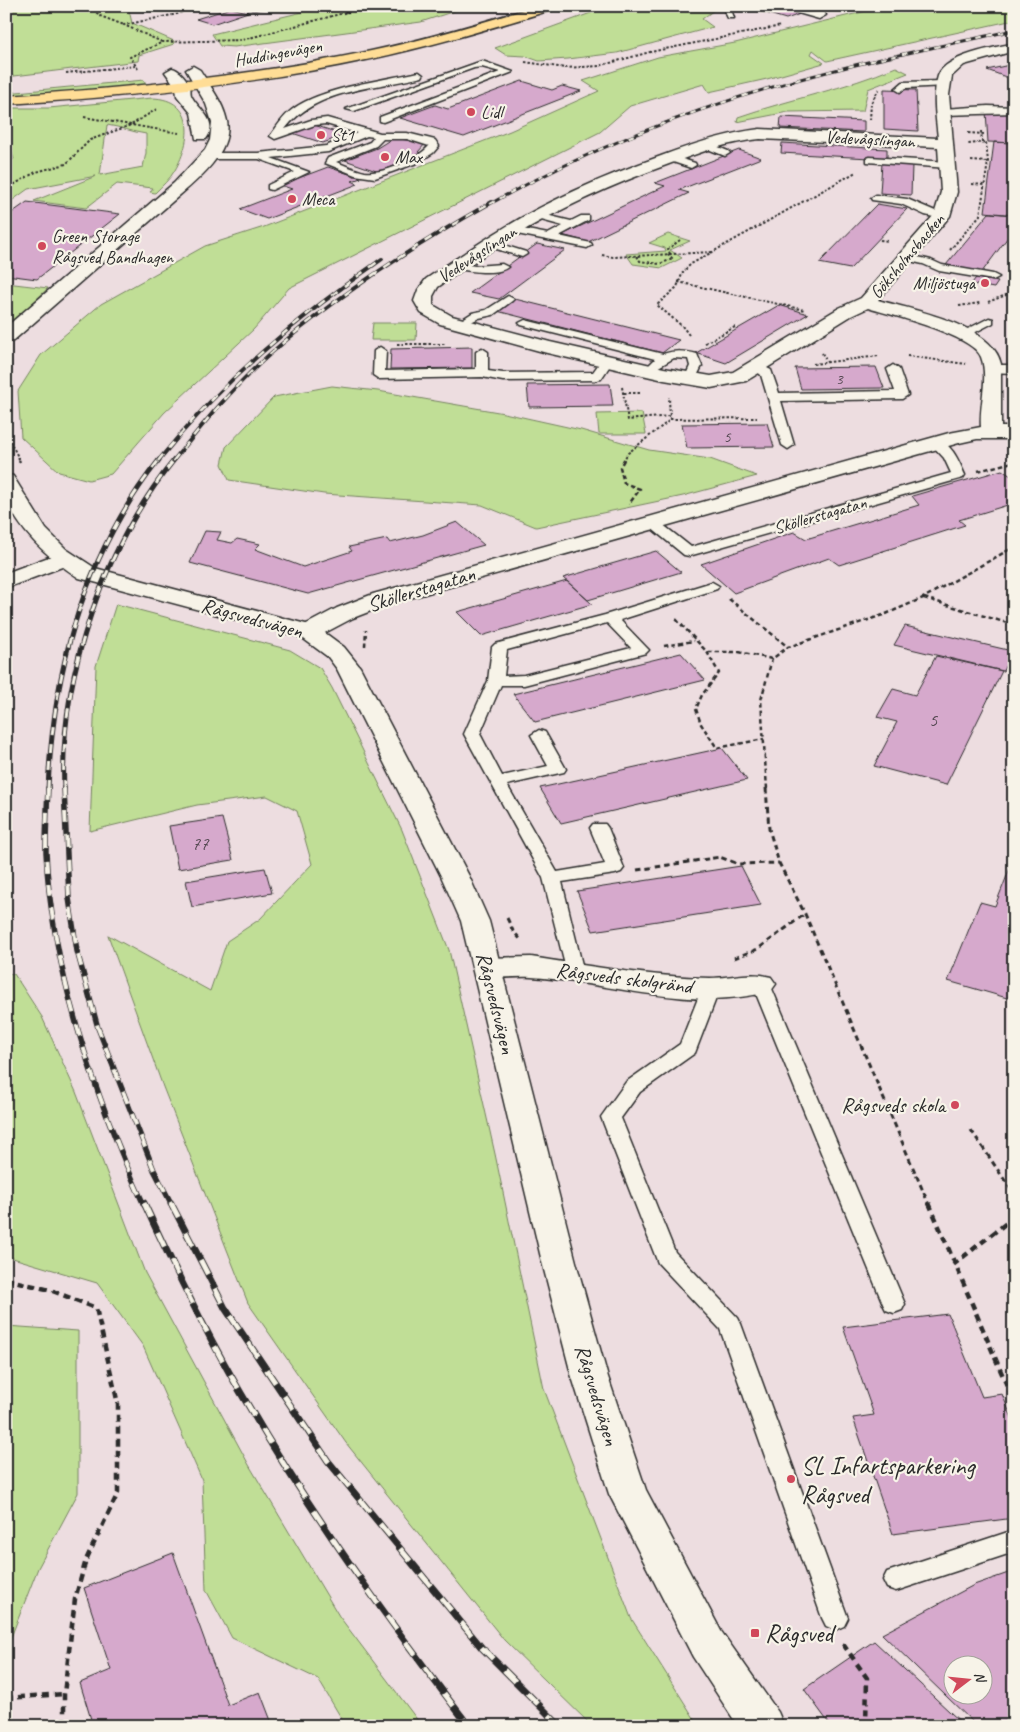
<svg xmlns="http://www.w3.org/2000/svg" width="1020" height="1732" viewBox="0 0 1020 1732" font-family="Caveat,sans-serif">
  <rect width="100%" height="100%" fill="#eddde0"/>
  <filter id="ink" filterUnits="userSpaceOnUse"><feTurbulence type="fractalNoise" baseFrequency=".02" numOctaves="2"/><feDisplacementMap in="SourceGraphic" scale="10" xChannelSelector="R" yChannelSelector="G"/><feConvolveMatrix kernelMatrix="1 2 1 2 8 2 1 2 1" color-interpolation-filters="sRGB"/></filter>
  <g filter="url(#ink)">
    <path fill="#c0de96" stroke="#768460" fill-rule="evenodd" d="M6 6H128L132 23 174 41V44L139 55 138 61 6 77Z
      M327 6H470L421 22 234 47 220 46 212 34Z
      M610 6H706L714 10 702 19 713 27 617 53 568 59 539 61 525 56 506 55 495 48Z
      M887 6H1014V20L827 61 813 50 811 54 824 63 767 79 709 92 704 84 630 106 600 132 289 288 254 329 164 413 111 474 89 480 59 472 21 437 18 391 41 355 101 304 205 246 264 227 510 131 599 91 583 81 658 57 735 43Z
      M896 67 908 73 868 89 863 111 788 112 737 122 738 117C790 99 845 89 896 67Z
      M144 80 148 87 6 97V93Z
      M152 98C196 99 192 141 175 170 170 179 162 186 155 193L150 192 153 188 117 184 86 208 34 201 96 176 28 189 6 205V162L14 159 6 135V108H49ZM107 125C121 127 132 132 146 134V153L143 167 100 175Z
      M668 234 690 241 670 250 682 258 662 268 633 264 626 254 666 251 665 248 649 243Z
      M6 283 48 288 6 329Z
      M373 323H417L416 340H371Z
      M332 386 378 391 504 413 581 430 649 450 710 459 757 476 683 496 536 527 482 505 324 494 229 480 222 464 226 447 274 397Z
      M642 413 646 434H599L597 414Z
      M116 604 290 650 320 668 332 688 402 830 449 950 495 1154 544 1389 631 1618 699 1726H592L504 1640 346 1443 248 1303 163 1087 108 935 210 991 227 941 260 919 312 864 297 811 267 796 197 805 90 831 96 666Z
      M6 973 14 974 42 1017 76 1092 145 1273 249 1465 339 1616 422 1726H346L318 1679 232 1638 206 1590 202 1480 143 1346 97 1283 6 1256Z
      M6 1326 78 1331V1493L38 1568 6 1650Z"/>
    <path fill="#d6a9cc" stroke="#2b2b2b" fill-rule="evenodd" d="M149 6H170L164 12 144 11Z
      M244 6H274L253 11Z
      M742 6H778L803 13 786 19Z
      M231 8 248 12 212 24 196 19Z
      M1014 64V80L987 70Z
      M522 81 552 90 562 86 581 91 464 137 400 118 435 105 448 109Z
      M884 89 916 90 918 131 884 129Z
      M986 111 1014 112V143L988 142Z
      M781 117 864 121V132L780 128Z
      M314 125 345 135 323 143 292 133Z
      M393 138 426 143 418 152 425 154 379 172 345 160 377 148Z
      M994 142 1014 143V215L985 212Z
      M782 143 887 149V159L781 153Z
      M739 150 761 158 679 190 689 193 588 242 562 235 665 186 655 183Z
      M882 163 912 165 911 195 880 193Z
      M328 167 361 178 352 181 358 184 267 219 240 209 292 189 280 185Z
      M27 202 120 214 37 279 6 275V217Z
      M877 204 907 209 850 269 819 263Z
      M989 213 1014 215V229L982 272 946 265Z
      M537 244 565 250 499 299 470 293Z
      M976 278 998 282 994 288 971 284Z
      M515 299 679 340 662 353 497 311Z
      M779 305 808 314 726 363 696 353Z
      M472 347V368L390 369 391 349Z
      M876 367 884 388 801 389 795 368Z
      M610 384 613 406 529 407 527 385Z
      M767 423 774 447 687 448 682 424Z
      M1002 470 1014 478V503L959 520 965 525 839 565 829 558 734 593 701 564 794 532 806 539 919 505 912 496Z
      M457 522 484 545 308 594 190 563 205 531 221 532 217 540 232 543 237 539 260 544 255 549 303 567 352 551 349 547 387 539 390 543 423 535Z
      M656 551 681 572 588 600 563 578Z
      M567 581 592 604 481 636 457 612Z
      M905 626 1012 651 1003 671 894 645Z
      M681 653 705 680 535 722 513 694Z
      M936 656 1002 671 946 785 874 766 897 722 877 717 893 689 915 695Z
      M722 748 747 780 561 823 540 788Z
      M222 818 233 860 178 869 169 826Z
      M1014 858V1000L948 981 980 902 995 906Z
      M741 866 761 905 593 931 577 891Z
      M265 868 272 893 192 907 186 881Z
      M948 1314 982 1397 1002 1394 1014 1423V1518L893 1534 853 1418 874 1415 843 1327Z
      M173 1553 228 1705 260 1692 273 1726H93L80 1683 111 1670 84 1588Z
      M1014 1571V1726H977L882 1634 974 1585ZM952 1664H982V1694H952Z
      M874 1641 965 1726H831L804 1689Z"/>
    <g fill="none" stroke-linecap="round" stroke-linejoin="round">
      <g stroke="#2b2b2b" stroke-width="3">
        <path id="service" d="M722 6H730L734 18H728Z
          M482 61 513 72 383 122 380 121V117L500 72 482 67 474 68 354 111 346 109Z
          M419 72 423 75 422 77C377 88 315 89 285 129L311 120 327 118 380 133H407L435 140 439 146 433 153 417 163 375 178 355 175 325 163 328 158 370 142 374 137 367 136 328 152 271 158 309 172 272 190 268 189V185L295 172 259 159H208L203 156 208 153H258L326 146 357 133 326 124 315 125 275 139 270 136C277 127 283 116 293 109 321 88 384 80 419 72ZM383 139H407L429 146C416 160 385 174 365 172 355 170 345 165 336 162L376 146Z
          M943 81 948 84 946 86 906 88 900 92 895 89 903 82Z
          M988 106 1014 107V113L943 115 938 112 943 109Z
          M706 142 728 151 730 153 725 156 703 147V143Z
          M670 155 695 163 696 165 691 168 667 160 665 158Z
          M870 157 948 162 953 165 948 168 867 162V158Z
          M876 195 907 199 947 216 942 219 925 215 901 204 872 200 871 198Z
          M538 213 571 221 581 216H589V220L559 236 591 243 592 245 587 248 512 233 507 230 512 227 548 234 563 226 534 218V214Z
          M491 241 526 252 527 254 522 257 487 246 486 244Z
          M905 254 931 260 942 265 993 274 999 277 993 280 939 271 923 264 901 259 900 257Z
          M458 263 475 266 502 264 508 267C498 276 467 271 454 268V264Z
          M508 296 514 299 512 301 493 315 479 318 461 327 455 324 472 313 486 310Z
          M989 318 993 319V323L968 336H960L958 334Z
          M525 320 663 354C676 350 685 351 697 354L702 366 694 382H686L684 379 690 366 688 359 674 358 655 369 649 365 655 359 521 325 519 323Z
          M380 347 386 351 385 371 476 369V352L482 348 488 352V371L503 373 593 372 603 358H611L613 361 601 379 597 380 503 381 482 377 379 379 373 375 374 351Z
          M757 363 771 370 779 393 895 391 887 369 893 365 899 369 908 395 902 399 781 401 794 445 788 449 782 445 761 375 751 367Z
          M991 365H1014V373L987 372 985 369 987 366Z
          M937 440C953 444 959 462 965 475L963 478 689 556 684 555 645 523 647 520H657L691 547 951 473 944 458 931 444Z
          M712 582 719 586 717 589 620 620 646 647 649 650 646 653 524 685H501L480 734 502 776 548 766 531 735 539 730 545 732 566 769 564 772 507 785 557 872 605 864 590 828 593 824H605L608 828 624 868 621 872 615 874 562 882 584 973 582 977 575 979 568 977 543 878 464 734 488 681 492 647 495 644 605 615ZM607 623 631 648 524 675 504 676 507 650Z
          M761 978 768 980 770 984 905 1304 902 1310 894 1313 886 1310 883 1304 752 984 754 980Z
          M711 982 718 983 720 988 695 1053 640 1092 621 1118 675 1252 738 1318 741 1324 848 1618 844 1626 835 1630 826 1626 822 1618 720 1329 658 1263 601 1117 626 1082 680 1044 702 988 704 983Z
          M1014 1530V1552L896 1591 887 1588 883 1580 887 1572Z"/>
      </g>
      <g stroke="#2b2b2b" stroke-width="3">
        <path id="minor" d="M783 6H804L824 12 826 15 819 19 784 9Z
          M1014 43V51L964 65 952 76 949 95 957 192 950 216 878 300C912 310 993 324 1001 364V427H1014V439H977L959 443 389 604 353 618 317 637 309 639 301 637 297 632 301 627 337 608 373 594 949 433 981 427C979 405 989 378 981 357 973 335 891 315 868 308L851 316 746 381 711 388 664 380 547 353 440 324 421 313 414 301 418 290 426 279C450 263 474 246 499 231 549 200 605 176 661 156 693 144 726 133 760 129L938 138C936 118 932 95 938 76 945 55 995 48 1014 43ZM760 139 938 147 941 192 934 215 861 298 839 308 733 372 711 376 664 368 550 342 452 316 433 305V296L438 287C462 270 486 253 511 238 560 208 614 184 669 164 698 153 728 142 760 139Z
          M62 552 70 554 73 559 70 564 6 588V573Z
          M531 957C590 966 650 977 710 978 731 978 751 971 771 977L776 984 771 991C694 1013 608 982 531 977 513 976 495 980 478 975L473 968 478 961 488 958Z"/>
      </g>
      <g stroke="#2b2b2b" stroke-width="3">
        <path id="tertiary" d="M193 66 200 70C210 86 223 102 227 121 233 153 194 183 173 201L13 341 6 342V327L174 183 205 150 210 140 212 122 206 104 186 70Z
          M172 68C179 69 188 80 190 87 191 90 190 92 191 95 197 109 220 120 206 139H196L191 113 177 96 176 87 165 72Z
          M6 474 13 476 46 529 66 549 95 568 317 627 344 647 360 667 469 876 489 921 576 1262 607 1374 646 1490 721 1631 778 1712 784 1726H738L693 1657 609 1494 571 1374 542 1262 461 921 441 876 337 669 328 657 301 637 79 578C50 559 21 534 7 501 4 494 6 482 6 474Z"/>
      </g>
      <g stroke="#2b2b2b" stroke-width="3">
        <path id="primary" d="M536 6H556L555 9C494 27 433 46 371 59 251 85 129 97 6 104V96C129 88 251 76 371 51 427 39 481 23 536 6Z"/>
      </g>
      <path stroke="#2b2b2b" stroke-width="2" stroke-dasharray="2.5 2" stroke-linecap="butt" d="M90 6 100 16 124 25
        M840 9 849 6
        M162 42 124 25 177 14 197 6
        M525 62 565 68 599 66 650 52 781 26
        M138 69 130 57 163 42 242 40 370 6
        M66 73 135 66
        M84 117 179 133
        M870 120 871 103 879 89
        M981 131 982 142
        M968 133 984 134
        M971 161 987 162
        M972 184 984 185
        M6 189 36 172 66 164 90 140 131 125 157 109
        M880 240 888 241
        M950 250 980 215 988 162 986 142 968 144
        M670 254 668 249 680 240
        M602 255 613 257 713 252
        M637 256 640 261 659 264 673 259 668 254
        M678 282 805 310
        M988 302 1014 292
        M959 306 980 303
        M689 335 682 326 657 305 677 287 683 272 691 264 856 172
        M705 343 735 327
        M397 344H446
        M822 353 828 364
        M907 356 966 364
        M813 364 879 356
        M622 387 628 420 670 416
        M624 393H641
        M670 419 757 418
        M6 433 20 461
        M623 461 628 453 670 420 669 397"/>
      <path stroke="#2b2b2b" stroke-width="2.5" stroke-dasharray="4.5 3" stroke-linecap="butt" d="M19 460 20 462
        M624 460 620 467 624 483 640 489 629 504
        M978 471 1013 462
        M924 598 1014 625
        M729 599 788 647
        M676 619 707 652 719 673 702 695 696 709 701 724 717 748 764 739
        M365 646 366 630
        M664 646 694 641
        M708 652H739L772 659
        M767 789 761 700 772 659 788 647 886 614 923 598 1014 547"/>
      <path stroke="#2b2b2b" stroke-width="3" stroke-dasharray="5.5 4" stroke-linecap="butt" d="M766 788 769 829 779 863 805 914 929 1205
        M637 870 720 857 738 864 779 863
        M507 918 513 931 522 941
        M734 958 758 949 805 914
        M971 1130 1014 1194"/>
      <path stroke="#2b2b2b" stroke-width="4.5" stroke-dasharray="7 5" stroke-linecap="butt" d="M929 1203 1014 1402
        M953 1265 1014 1217
        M6 1279 50 1290 96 1308 118 1404V1493L86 1560 75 1599 64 1694V1726
        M843 1644 867 1678 866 1726
        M6 1698 64 1694"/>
      <use href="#service" fill="#f7f3e8" fill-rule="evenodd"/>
      <use href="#minor" fill="#f7f3e8" fill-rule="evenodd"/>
      <use href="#tertiary" fill="#f7f3e8" fill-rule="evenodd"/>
      <use href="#primary" fill="#ffdd96" fill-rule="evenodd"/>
      <g stroke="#2b2b2b" stroke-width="3">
        <path id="rail-far4" d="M490 204C602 141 727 96 851 66 905 53 960 42 1014 30"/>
      </g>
      <g stroke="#2b2b2b" stroke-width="4">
        <path id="rail-far3" d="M158 461C222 381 298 317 382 259
          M173 461C203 424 234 386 270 354 337 295 414 246 492 202"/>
      </g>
      <g stroke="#2b2b2b" stroke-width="5">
        <path id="rail-far2" d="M48 789C53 670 84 555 159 460
          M64 789C59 677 104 546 174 460"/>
      </g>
      <g stroke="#2b2b2b" stroke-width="5.5">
        <path id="rail-far1" d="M48 788C47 809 46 831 46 852 51 968 96 1100 144 1205
          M64 788 69 898 77 951 98 1028 154 1170 172 1205"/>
      </g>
      <g stroke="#2b2b2b" stroke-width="7">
        <path id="rail" d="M144 1203C176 1272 209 1340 248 1405 314 1518 390 1623 469 1726
          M171 1203 225 1308 328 1461 482 1648 560 1726"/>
      </g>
      <use href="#rail-far4" stroke="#f7f3e8" stroke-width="2" stroke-dasharray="5.5" stroke-linecap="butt"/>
      <use href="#rail-far3" stroke="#f7f3e8" stroke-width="2.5" stroke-dasharray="8" stroke-linecap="butt"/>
      <use href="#rail-far2" stroke="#f7f3e8" stroke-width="3" stroke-dasharray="9" stroke-linecap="butt"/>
      <use href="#rail-far1" stroke="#f7f3e8" stroke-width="4" stroke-dasharray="12" stroke-linecap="butt"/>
      <use href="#rail" stroke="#f7f3e8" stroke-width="5" stroke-dasharray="16" stroke-linecap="butt"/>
    </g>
  </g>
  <g fill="#d1495b" stroke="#f7f3e8" stroke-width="2">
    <circle cx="471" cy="112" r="5"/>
    <circle cx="321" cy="135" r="5"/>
    <circle cx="385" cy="157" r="5"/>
    <circle cx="292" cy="199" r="5"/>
    <circle cx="42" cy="246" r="5"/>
    <circle cx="985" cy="283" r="5"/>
    <circle cx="955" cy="1105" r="5"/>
    <circle cx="791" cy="1479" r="5"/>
    <rect x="750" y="1628" width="10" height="10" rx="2.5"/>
  </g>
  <g text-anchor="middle" stroke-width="4.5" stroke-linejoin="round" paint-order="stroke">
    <g font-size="16" fill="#564a53">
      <text x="839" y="384">3</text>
      <text x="727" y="442">5</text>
    </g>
    <g font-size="18" fill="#2b2b2b" stroke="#f7f3e8">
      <text transform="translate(278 53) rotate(-10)" y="6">Huddingevägen</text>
      <text transform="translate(870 139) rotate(3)" y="6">Vedevågslingan</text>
      <text transform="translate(477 254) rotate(-33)" y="6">Vedevågslingan</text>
      <text transform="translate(907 256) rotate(-50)" y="6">Göksholmsbacken</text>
      <text transform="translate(820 515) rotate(-16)" y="6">Sköllerstagatan</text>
    </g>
    <g font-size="18" fill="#2b2b2b" stroke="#f7f3e8" text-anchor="start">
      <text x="481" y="118">Lidl</text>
      <text x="331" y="141">St1</text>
      <text x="395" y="163">Max</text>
      <text x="302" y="205">Meca</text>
      <text x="52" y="242">Green Storage<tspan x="52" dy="21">Rågsved Bandhagen</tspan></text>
      <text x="975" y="289" text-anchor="end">Miljöstuga</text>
    </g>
    <g font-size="19" fill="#564a53">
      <text x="933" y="726">5</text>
      <text x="200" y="850">77</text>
    </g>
    <g font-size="21" fill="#2b2b2b" stroke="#f7f3e8">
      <text transform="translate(421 589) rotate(-17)" y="7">Sköllerstagatan</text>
      <text transform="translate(252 618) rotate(15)" y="7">Rågsvedsvägen</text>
      <text transform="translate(624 978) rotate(7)" y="7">Rågsveds skolgränd</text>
      <text transform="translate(496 1003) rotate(76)" y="7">Rågsvedsvägen</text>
      <text transform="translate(597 1395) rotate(73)" y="7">Rågsvedsvägen</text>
    </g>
    <g font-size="21" fill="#2b2b2b" stroke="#f7f3e8" text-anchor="end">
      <text x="945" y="1112">Rågsveds skola</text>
    </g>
    <g font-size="25" fill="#2b2b2b" stroke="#f7f3e8" text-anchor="start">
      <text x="801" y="1474">SL Infartsparkering<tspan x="801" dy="29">Rågsved</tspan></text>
      <text x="765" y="1642">Rågsved</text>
    </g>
  </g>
  <rect width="1020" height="1732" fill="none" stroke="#f7f3e8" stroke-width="25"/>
  <rect x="12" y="12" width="995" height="1707" fill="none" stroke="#2b2b2b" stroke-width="2" filter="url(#ink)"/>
  <g transform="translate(968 1680) rotate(74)"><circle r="24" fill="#f7f3e8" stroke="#a5a39c"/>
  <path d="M0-4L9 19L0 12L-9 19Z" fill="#d1495b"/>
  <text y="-8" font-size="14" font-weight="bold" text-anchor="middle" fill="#2b2b2b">N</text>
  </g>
</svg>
